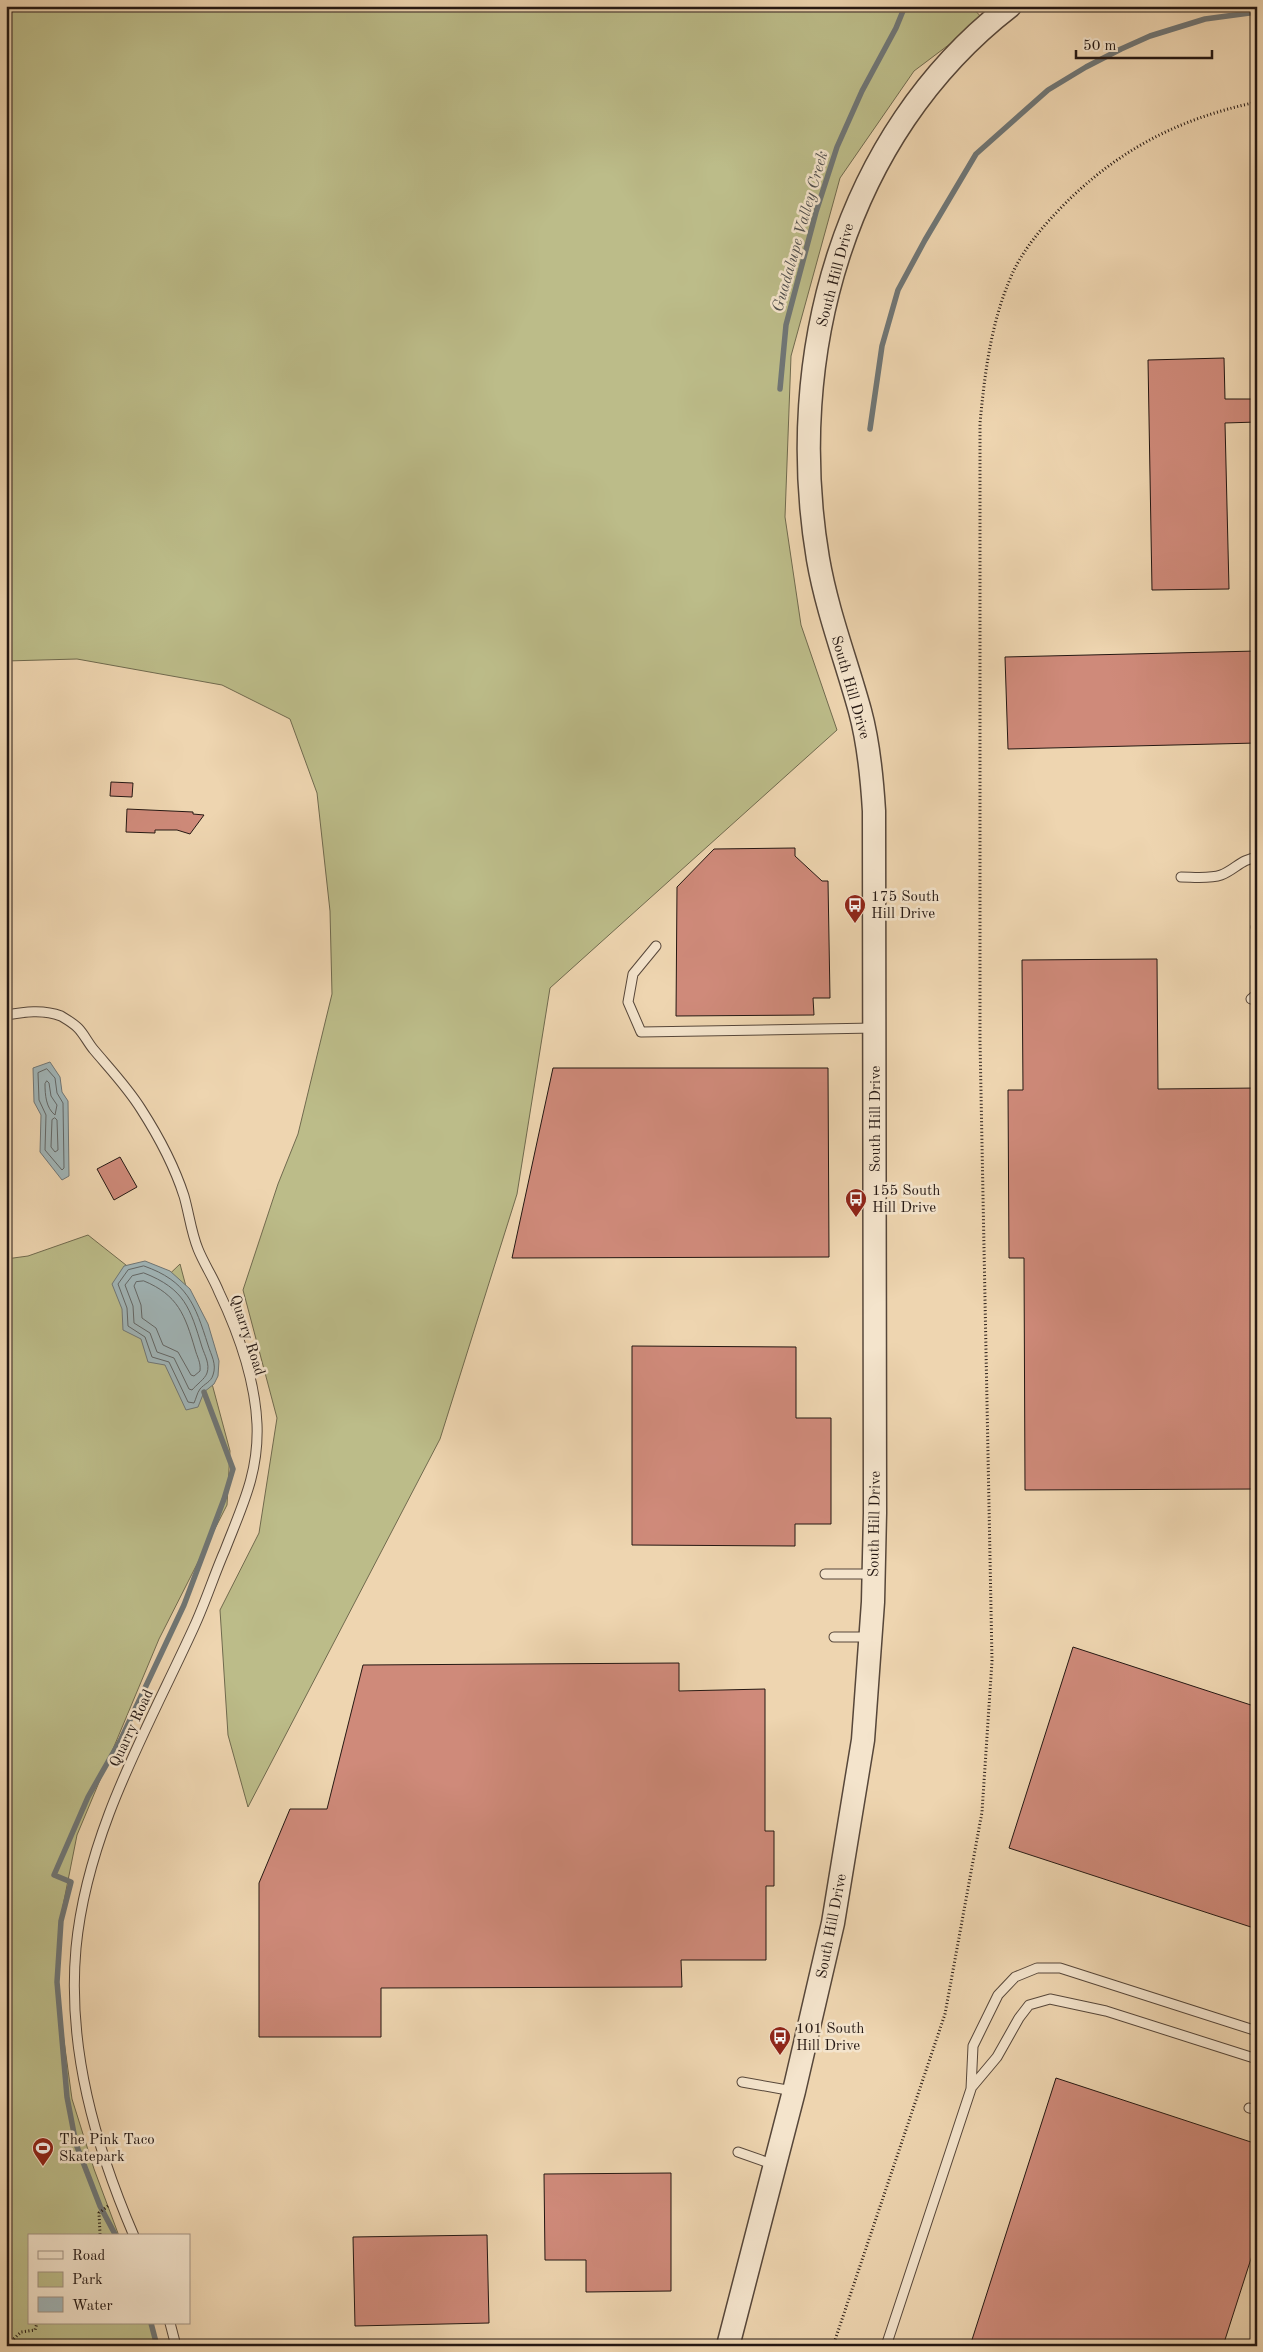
<svg xmlns="http://www.w3.org/2000/svg" width="1263" height="2352" viewBox="0 0 1263 2352" font-family="'Old Standard TT',serif">
  <rect width="100%" height="100%" fill="#eed5b0"/>
  <filter id="stains"><feTurbulence type="fractalNoise" baseFrequency=".004" numOctaves="4"/><feColorMatrix values="0 0 0 0 .2 0 0 0 0 .09 0 0 0 0 .02 0 0 0 .5 -.17"/></filter>
  <radialGradient id="worn" r=".72"><stop offset=".6" stop-color="#630" stop-opacity="0"/><stop offset="1" stop-color="#630" stop-opacity=".3"/></radialGradient>
  <path fill="#bcbc89" stroke="#706a4e" d="M6 6H971L983 19 914 71 840 178 791 356 785 517 801 625 837 730 550 988 517 1194 440 1439 248 1807 228 1735 220 1610 259 1533 277 1418 243 1290 278 1184 298 1134 332 994 330 911 317 793 290 719 222 685 77 659 6 661Z
    M88 1235 155 1288 180 1264 230 1451 227 1505 159 1639 77 1835 59 1926 58 1997 72 2099 94 2169 119 2236H29V2323H151L159 2346H6V1259L28 1256Z"/>
  <path fill="#a0b5b8" stroke="#6f7676" d="M50 1062 60 1077 62 1092 68 1101 69 1176 62 1180 40 1152 41 1115 34 1102 33 1068Z
    M145 1261 170 1271 190 1289 208 1324 219 1361 218 1376 214 1384 204 1392 198 1407 186 1410 165 1365 148 1362 141 1339 123 1330 122 1309 112 1284 124 1266Z"/>
  <g fill="none" stroke-linecap="round" stroke-linejoin="round">
    <path stroke="#626666" stroke-width="1" d="M47 1069 55 1078 57 1093 63 1103 64 1168 62 1170 45 1150 46 1115 39 1100 38 1073Z
      M47 1081 49 1083 51 1096 57 1105 55 1115C46 1108 45 1095 45 1084Z
      M55 1118 57 1120 58 1150 55 1152 51 1147 52 1120Z
      M144 1266C187 1281 195 1304 208 1345 211 1355 217 1364 213 1375 211 1382 204 1384 200 1389 197 1393 196 1399 194 1403L188 1402 169 1362 152 1357 145 1337 128 1326 127 1308 118 1284 128 1270Z
      M144 1273C185 1289 190 1308 202 1347 205 1356 210 1364 207 1373 205 1379 196 1385 192 1390L189 1389 174 1358 157 1352 150 1333 134 1323 133 1306 125 1285 132 1276Z
      M144 1281C178 1295 185 1315 195 1349 197 1357 201 1362 200 1371L194 1376 191 1375 178 1352 163 1345 156 1328 142 1318 141 1305 134 1286 136 1282Z"/>
    <path stroke="#6f7676" stroke-width="5.5" d="M780 389 786 325 816 212 837 147 862 91 896 28 905 6
      M870 429 882 346 898 290 925 240 976 154 1048 90 1086 67 1121 49 1150 36 1205 19 1257 12
      M116 2236 100 2206 76 2144 67 2097 57 1982 61 1921 71 1882 54 1875 88 1797 121 1739 184 1605 224 1499 233 1469 204 1392
      M151 2323 157 2346"/>
  </g>
  <path fill="#cf8a7a" stroke="#251813" d="M1224 358 1225 399H1257V422L1225 423 1229 589 1152 590 1148 360Z
    M1257 651V743L1008 749 1005 657Z
    M111 782 133 783 132 797 110 796Z
    M127 809 193 812V814L204 815 190 834 177 830H155V833L126 832Z
    M795 848V856L822 881H828L830 998H813L814 1015 676 1016 677 887 714 849Z
    M1157 959 1158 1089 1257 1088V1489L1025 1490 1024 1258H1009L1008 1090H1023L1022 960Z
    M553 1068H828L829 1257 512 1258Z
    M120 1157 137 1187 114 1200 97 1169Z
    M632 1346 796 1347V1418H831V1524H795V1546L632 1545Z
    M1073 1647 1257 1707V1929L1009 1848Z
    M679 1663V1691L765 1689V1831H774V1886H766V1960H681L682 1987 381 1988V2037H259V1883L290 1809H327L363 1665Z
    M1056 2078 1257 2144V2240L1223 2346H970Z
    M671 2173V2291L586 2292V2260H545L544 2174Z
    M487 2235 489 2323 355 2326 353 2237Z"/>
  <g fill="none" stroke-linecap="round" stroke-linejoin="round">
    <g stroke="#57473a" stroke-width="11">
      <path id="service" d="M1181 877C1193 877 1210 879 1221 875 1235 870 1242 858 1257 858
        M1256 927 1257 931
        M656 946 633 974 628 1002 641 1032 875 1028
        M1251 999 1257 994
        M6 1015C24 1012 43 1009 61 1016 66 1019 73 1023 78 1028 84 1034 88 1043 94 1050 110 1069 128 1088 141 1109 159 1137 174 1165 184 1196 189 1213 191 1232 198 1249 204 1264 213 1277 219 1292 238 1332 255 1380 257 1424 259 1473 242 1506 225 1550 214 1575 206 1601 194 1627 147 1730 87 1832 76 1948 67 2048 95 2145 134 2236
        M825 1574H874
        M834 1637H871
        M742 2082 793 2091
        M971 2088 997 2057 1019 2018 1029 2005 1050 1999 1106 2011 1257 2059
        M1249 2108 1257 2110
        M738 2152 775 2165
        M170 2323 176 2346
        M886 2346 971 2089 973 2046 998 1995 1015 1977 1037 1968H1060L1257 2031"/>
    </g>
    <g stroke="#57473a" stroke-width="25">
      <path id="tertiary" d="M728 2346 794 2091 833 1923 863 1740 873 1602 875 1513 874 811C872 778 869 744 860 711 846 660 827 611 818 559 784 357 843 135 1010 6"/>
    </g>
    <path stroke="#251813" stroke-width="3" stroke-dasharray="1 2.5" stroke-linecap="butt" d="M97 2236 100 2234 99 2213 108 2206
      M6 2346 21 2332 35 2330 37 2323
      M833 2346 945 2014 982 1812 992 1661 980 1041V423C985 371 991 321 1013 272 1023 251 1039 231 1055 214 1112 153 1176 119 1257 102"/>
    <use href="#service" stroke="#f4e4cc" stroke-width="9"/>
    <use href="#tertiary" stroke="#f4e4cc" stroke-width="22"/>
  </g>
  <defs>
    <g id="bus-pin" transform="scale(1.125)"><path d="M0 17L-7.5 6A9.5 9.5 0 1 1 7.5 6Z" fill="#8f2418" stroke="#f4e4cc"/><path d="M-5-6H5V4H4V6H2V4H-2V6H-4V4H-5ZM-3.5-4V0h7V-4ZM-3.5 1.2v1.5H-2V1.2ZM2 1.2v1.5H3.5V1.2Z" fill="#fff"/></g>
    <g id="stadium-pin" transform="scale(1.125)"><path d="M0 17L-7.5 6A9.5 9.5 0 1 1 7.5 6Z" fill="#8f2418" stroke="#f4e4cc"/><path d="M0-5a6.5 5 0 1 0 0 10a6.5 5 0 1 0 0-10ZM-3.5-1.8h7v3.6h-7Z" fill="#fff"/></g>
  </defs>
  <g fill-rule="evenodd">
    <use href="#bus-pin" x="855" y="905"/>
    <use href="#bus-pin" x="856" y="1199"/>
    <use href="#bus-pin" x="780" y="2037"/>
    <use href="#stadium-pin" x="43" y="2148"/>
  </g>
  <g text-anchor="middle" stroke-width="5" stroke-linejoin="round" paint-order="stroke">
    <g font-size="15" fill="#251813" stroke="#f4e4cc">
      <text transform="translate(835 275) rotate(-75)" y="5">South Hill Drive</text>
      <text transform="translate(851 687) rotate(74)" y="5">South Hill Drive</text>
      <text transform="translate(875 1119) rotate(-90)" y="5">South Hill Drive</text>
      <text transform="translate(248 1335) rotate(72)" y="5">Quarry Road</text>
      <text transform="translate(874 1524) rotate(-89)" y="5">South Hill Drive</text>
      <text transform="translate(131 1728) rotate(-65)" y="5">Quarry Road</text>
      <text transform="translate(831 1926) rotate(-79)" y="5">South Hill Drive</text>
    </g>
    <g font-size="15" fill="#251813" stroke="#f4e4cc" text-anchor="start">
      <text x="871" y="901">175 South<tspan x="871" dy="17">Hill Drive</tspan></text>
      <text x="872" y="1195">155 South<tspan x="872" dy="17">Hill Drive</tspan></text>
      <text x="796" y="2033">101 South<tspan x="796" dy="17">Hill Drive</tspan></text>
      <text x="59" y="2144">The Pink Taco<tspan x="59" dy="17">Skatepark</tspan></text>
    </g>
    <g font-size="16" font-style="italic" fill="#504f4d" stroke="#f4e4cc">
      <text transform="translate(799 231) rotate(-74)" y="6">Guadalupe Valley Creek</text>
    </g>
  </g>
  <rect width="1263" height="2352" fill="none" stroke="#eed5b0" stroke-width="25"/>
  <rect x="8" y="8" width="1248" height="2337" fill="none" stroke="#251813" stroke-width="2.5"/>
  <rect x="12" y="12" width="1238" height="2327" fill="none" stroke="#251813"/>
  <rect x="28" y="2234" width="162" height="90" fill="#f4e4cc" stroke="#a19282"/>
  <rect x="38" y="2251" width="25" height="8" fill="#f4e4cc" stroke="#a19282"/>
  <text x="72" y="2260" font-size="15" fill="#251813">Road</text>
  <rect x="38" y="2272" width="25" height="15" fill="#bcbc89" stroke="#a19282"/>
  <text x="72" y="2284" font-size="15" fill="#251813">Park</text>
  <rect x="38" y="2297" width="25" height="15" fill="#a0b5b8" stroke="#a19282"/>
  <text x="72" y="2310" font-size="15" fill="#251813">Water</text>
  <path d="M1076 50v8h136v-8" fill="none" stroke="#251813" stroke-width="2.5"/>
  <text x="1083" y="50" font-size="15" fill="#251813" stroke="#f4e4cc" stroke-width="4" paint-order="stroke">50 m</text>
  <rect width="100%" height="100%" filter="url(#stains)"/>
  <rect width="100%" height="100%" fill="url(#worn)"/>
</svg>
